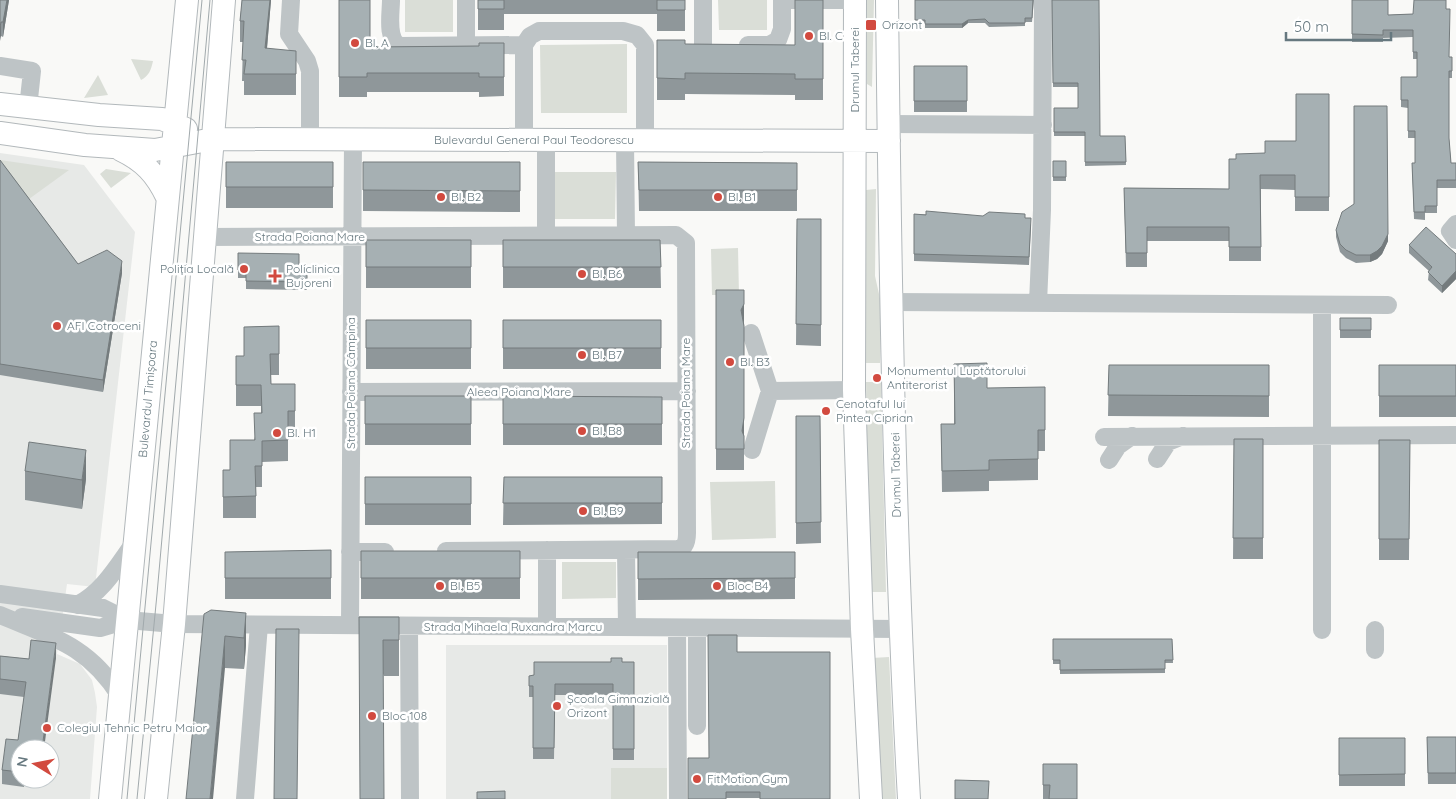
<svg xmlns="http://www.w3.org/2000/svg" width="1456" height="799" viewBox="0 0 1456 799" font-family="Quicksand,sans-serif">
  <rect width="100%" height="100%" fill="#f9f9f7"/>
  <path fill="#e7e9e7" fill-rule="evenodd" d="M0 153 84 165 135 232 95 587 67 584 57 654 80 664 92 680 95 693 97 707 90 799H0ZM20 749H50V779H20Z
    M446 645H667V799H446Z"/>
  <path fill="#daded7" d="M405 0H453V32H405Z
    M718 0H767V30H719Z
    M867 0H874L872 87 867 84Z
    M627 44V113H541L540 45Z
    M131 59 153 61C151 70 149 76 141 80Z
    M98 75 108 95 84 98Z
    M0 160 69 170 29 199Z
    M106 169 131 173 111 188 100 174Z
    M555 172H616L615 219H555Z
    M876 189 875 276 881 303 880 363H866V190Z
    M738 248 739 295H712L711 249Z
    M866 382H881L886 592H870Z
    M775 481 776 538 712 540 710 482Z
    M562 562H616V598L562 599Z
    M889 657 896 799H877L872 658Z
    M611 768H667V799H611Z"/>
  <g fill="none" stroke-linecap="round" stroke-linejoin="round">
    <g stroke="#b2b8bb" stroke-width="24">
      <path id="major" d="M855 0 854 390 862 629 871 799
        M887 0C890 266 894 533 909 799
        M0 104 99 115 162 119 186 129
        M0 133 85 145 155 150 213 139 889 141
        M121 150C144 161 156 174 167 197
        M110 799 187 0
        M156 799 174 624 224 0"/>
    </g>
    <path stroke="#bec4c6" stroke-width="18" d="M291 0 289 34 307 61 310 71V140
      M391 0C391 13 386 39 399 46L524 45
      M782 0H855
      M466 45V0
      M703 45V0
      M748 45H769L778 40 782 29V0
      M0 66 32 71 28 108
      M889 124 1043 125
      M524 140V45L530 36 539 31H623L637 35 645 45V141
      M546 141V236
      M625 141 626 235
      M1456 224 1450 231 1456 240
      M205 237 676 235 686 243 687 533C687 541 686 548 677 549L446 551
      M892 302 1388 305
      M1038 303 1042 210 1043 0
      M751 333 770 391 752 450
      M770 391 854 390
      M351 392 687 391
      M1104 437 1456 435
      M1157 459 1168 442 1183 436
      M1109 460 1118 446 1132 436
      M547 550V627
      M626 550 627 627
      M350 552H385
      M0 594 103 608 127 620 174 624 900 629
      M77 605C103 592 118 565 134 543
      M0 615C52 637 88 645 120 696
      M22 617 100 628 127 620
      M350 625 353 140
      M409 626 410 799
      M677 628 678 799
      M1322 630V305
      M1375 630V650
      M697 726V628
      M245 799 259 625"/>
    <use href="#major" stroke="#fff" stroke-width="22"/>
    <path stroke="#a1a9ac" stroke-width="1" d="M127 799 202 0
      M137 799 157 594 210 0"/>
  </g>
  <path fill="#8f979a" d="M0 0H9L3 37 1 36Z
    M242 0H271L267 49 296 51V95H244V81H242L243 42H240V21Z
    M339 0 370 47 479 46 504 43V96L479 97V92H367V97H339Z
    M478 0H685V31H657V14H504V30H478Z
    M823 0V100H795V95L685 94V100H657V40L685 44 795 45Z
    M915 0H1034L1032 22H1025V26L989 27 985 23H968L962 28H925V23H915Z
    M1052 0 1100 136H1125L1126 165 1085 166V136H1054V108H1078V87H1053Z
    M1352 0 1388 15 1413 14 1446 9 1449 57H1452V78H1449V139L1451 163H1456V188H1437V213H1425V220L1414 219 1412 163H1415V138H1408V108L1401 107V77H1417V59H1413V37L1383 38V42H1352Z
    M914 66H967V112H914Z
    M1329 94V211H1295V190L1261 189V261H1229V241H1147V267H1126L1124 188 1229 189 1236 159 1265 153 1296 141Z
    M0 160 78 264 122 273 103 392 0 375Z
    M1053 161H1066V181H1053Z
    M226 162H333V208H226Z
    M363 162H520V212L363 211Z
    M638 162 797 163V211H639Z
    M914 214 1025 218 1031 225 1029 265 914 261Z
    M797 219H821V346L796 345Z
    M1336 230 1388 241 1382 254 1377 259 1370 262 1356 263 1346 258 1340 252 1336 237Z
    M366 240H471V288H366Z
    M503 240H660L661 288H503Z
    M1409 245 1456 254V279L1442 293 1428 280 1429 271 1409 253Z
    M238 253 299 265H307V290L246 289V278H238Z
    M716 290H744V470H716Z
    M1340 318H1371V338H1340Z
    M366 320H471V369H366Z
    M503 320H661V369H503Z
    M279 326V375H271V384H295V432H288V461L262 462V487H256V518H223V470H230L254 440 261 413V406H236V356H244V327Z
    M954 364 1045 430V451H1038V480L989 481V491L942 492 941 424H954Z
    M1109 365H1269V417L1108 416Z
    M1379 365H1456V417H1379Z
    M365 396H471V445H365Z
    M503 396 662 397V445H503Z
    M796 416H820L821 543 796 544Z
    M1234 439H1263V559H1233Z
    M1379 440H1410L1409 560H1379Z
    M25 471 86 479 82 509 25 500Z
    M365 477H471V525H365Z
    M504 477H662V524L503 525Z
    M331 550V599H225V552Z
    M361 551H520V599H361Z
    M638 552H795V599L638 600Z
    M246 613V645L244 669 225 668 204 614Z
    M359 617H399V676H384Z
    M1053 639H1172L1173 663H1165V673L1060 674V664H1053Z
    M737 652H830L760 798H726L709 758Z
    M0 656 29 659 56 658 20 749V779H40V781L25 779 24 787 2 784V770L18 740 24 697 0 694Z
    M622 662H634V760H613V695H555L554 759H533V697H529V676L534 675Z
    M1427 737H1456V784H1428Z
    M1339 738H1405V786H1339Z
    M1043 764 1077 799H1043Z"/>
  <path fill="#747b7d" d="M7 0H9L3 37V22Z
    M270 0H271L265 70V48Z
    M968 20V23L962 28V24Z
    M1 22V36L0 41V27Z
    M1388 234V241L1382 254 1377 259 1370 262V255Z
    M122 261V273L103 392V380Z
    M1456 271V279L1442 293V286Z
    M744 304V325L741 310Z
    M744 326V439L742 431Z
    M86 450V479L82 509V480Z
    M246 613V645L244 669V638Z
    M225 636V668L213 799H210Z
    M56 643V658L44 749H42Z"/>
  <path fill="#a6b0b3" stroke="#747b7d" d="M0 0H7L3 22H1L0 27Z
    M242 0H270L265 48 296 51V74H244L246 60H242L244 21H240Z
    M339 0H370V47L479 46V43H504V77H479V73H367V77H339Z
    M478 0H504V9H478Z
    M657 0H685V10H657Z
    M795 0H823V79H795V74L685 73V79L657 78V40H685V44L795 45Z
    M915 0H1033L1032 18H1025V23H989L985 19 968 20 962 24H925V20H915Z
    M1052 0H1099L1100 136H1125L1126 162H1085V132H1054V108H1078V83H1053Z
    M1352 0H1388V15L1413 14 1414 0H1446V9H1450L1449 57H1452V71H1449V138L1451 163H1456V180H1437V206H1425V212H1414L1412 163H1415V131H1408V100H1401V77H1417V52H1413V30H1383V35L1352 34Z
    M914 66H967V101H914Z
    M1296 94H1329V197H1295V175H1260L1261 247H1229V227H1147V253H1126L1124 188 1229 189V159H1236V154L1265 153V141H1296Z
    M1354 106H1387L1388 234 1382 246 1377 251 1370 255H1356L1346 250 1340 244 1336 230 1342 212 1354 204Z
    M0 160 78 264 107 250 122 261 103 380 0 364Z
    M1053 161H1066V177H1053Z
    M226 162H333V187H226Z
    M363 162H520V191L363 190Z
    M638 162 797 163V190H639Z
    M926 211 983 216 989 212 1025 214V218H1031L1029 257 914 254V214L926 215Z
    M797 219H821V325L796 324Z
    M1426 227 1456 254V271L1442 286 1428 272 1432 267 1409 245Z
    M366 240H471V267H366Z
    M503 240H660L661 267H503Z
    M238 253 299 254V265H307V282L246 281V271L238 270Z
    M716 290H744V304L741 310 744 326V418L742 431 744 436V449H716Z
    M1340 318H1371V330H1340Z
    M366 320H471V348H366Z
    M503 320H661V348H503Z
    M279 326V354H270L271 384H295V411H288V440L262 441V466H255L256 496 223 497V470H230V440H255L254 413H262L261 385H236V356H244V327Z
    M987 363V388L1045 387V430H1038V459L989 460V470L942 471 941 424H955L954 364Z
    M1109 365H1269V396L1108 395Z
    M1379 365H1456V396H1379Z
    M365 396H471V424H365Z
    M503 396 662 397V424H503Z
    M796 416H820L821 522 796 523Z
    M1234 439H1263V538H1233Z
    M1379 440H1410L1409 539H1379Z
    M29 442 86 450 82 480 25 471Z
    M365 477H471V504H365Z
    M504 477H662V503H503Z
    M331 550V578H225V552Z
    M361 551H520V578H361Z
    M638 552H795V578L638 579Z
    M211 610 246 613 244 638 225 636 210 799H186L204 614Z
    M359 617H399V640H383L384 799H360Z
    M276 629H299L297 799H274Z
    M708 635H737V652H830V799H760V792H726V799H688V758H709Z
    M1053 639H1172L1173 660H1165V669L1060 670V660H1053Z
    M31 640 56 643 42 749H20V772L2 770 6 739 18 740 26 682 0 679V656L29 659Z
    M611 658H622V662H634V749H613V684H555L554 748H533V686H529V676L534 675V662H611Z
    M1427 737H1456V773H1428Z
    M1339 738H1405V774L1339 775Z
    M1043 764H1077V799H1049L1050 785H1043Z
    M955 780 989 781 988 799H955Z
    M505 791V799H477V792Z"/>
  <g fill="#d24a3f" stroke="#fff" stroke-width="2">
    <rect x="865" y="19" width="12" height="12" rx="2.5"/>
    <circle cx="809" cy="36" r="5"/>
    <circle cx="355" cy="43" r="5"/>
    <circle cx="441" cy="197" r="5"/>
    <circle cx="718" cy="197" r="5"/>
    <circle cx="244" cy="269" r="5"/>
    <circle cx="582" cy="274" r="5"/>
    <path d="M272.5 268.5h5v5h5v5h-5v5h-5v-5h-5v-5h5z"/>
    <circle cx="57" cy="326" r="5"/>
    <circle cx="582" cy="355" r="5"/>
    <circle cx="730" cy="362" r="5"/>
    <circle cx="877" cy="378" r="5"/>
    <circle cx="826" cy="411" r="5"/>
    <circle cx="582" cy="431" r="5"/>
    <circle cx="277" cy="433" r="5"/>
    <circle cx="583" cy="511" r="5"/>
    <circle cx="440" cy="586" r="5"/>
    <circle cx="717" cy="586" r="5"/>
    <circle cx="557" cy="706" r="5"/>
    <circle cx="372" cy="716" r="5"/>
    <circle cx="47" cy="728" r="5"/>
    <circle cx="697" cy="779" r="5"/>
  </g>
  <g text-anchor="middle" stroke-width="5" stroke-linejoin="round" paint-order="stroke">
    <g font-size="12" fill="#66787f" stroke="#fff" text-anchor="start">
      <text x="882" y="29">Orizont</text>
      <text x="819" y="40">Bl. C</text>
      <text x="365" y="47">Bl. A</text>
      <text x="451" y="201">Bl. B2</text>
      <text x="728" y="201">Bl. B1</text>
      <text x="234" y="273" text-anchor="end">Poliția Locală</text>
      <text x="286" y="273">Policlinica<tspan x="286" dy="14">Bujoreni</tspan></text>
      <text x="592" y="278">Bl. B6</text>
      <text x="67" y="330">AFI Cotroceni</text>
      <text x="592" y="359">Bl. B7</text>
      <text x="740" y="366">Bl. B3</text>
      <text x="887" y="375">Monumentul Luptătorului<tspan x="887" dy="14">Antiterorist</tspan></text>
      <text x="836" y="408">Cenotaful lui<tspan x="836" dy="14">Pintea Ciprian</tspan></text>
      <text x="592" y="435">Bl. B8</text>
      <text x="287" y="437">Bl. H1</text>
      <text x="593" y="515">Bl. B9</text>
      <text x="450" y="590">Bl. B5</text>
      <text x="727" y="590">Bloc B4</text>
      <text x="567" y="703">Școala Gimnazială<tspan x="567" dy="14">Orizont</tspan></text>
      <text x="382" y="720">Bloc 108</text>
      <text x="57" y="732">Colegiul Tehnic Petru Maior</text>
      <text x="707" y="783">FitMotion Gym</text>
    </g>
    <g font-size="12" fill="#66787f" stroke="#fff">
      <text transform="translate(855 70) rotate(-90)" y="4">Drumul Taberei</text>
      <text x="534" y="144">Bulevardul General Paul Teodorescu</text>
      <text x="310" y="241">Strada Poiana Mare</text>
      <text transform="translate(351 383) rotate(-90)" y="4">Strada Poiana Câmpina</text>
      <text x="519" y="396">Aleea Poiana Mare</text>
      <text transform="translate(686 393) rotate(-90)" y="4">Strada Poiana Mare</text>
      <text transform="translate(148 399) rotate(-85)" y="4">Bulevardul Timișoara</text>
      <text transform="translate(896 475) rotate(-91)" y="4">Drumul Taberei</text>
      <text x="513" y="631">Strada Mihaela Ruxandra Marcu</text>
    </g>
  </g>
  <g transform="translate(35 764) rotate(280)"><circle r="24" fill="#ffffff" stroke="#c2c9cc"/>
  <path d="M0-4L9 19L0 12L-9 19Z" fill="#d24a3f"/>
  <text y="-8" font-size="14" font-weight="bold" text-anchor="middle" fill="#66787f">N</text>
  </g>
  <path d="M1286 32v8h105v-8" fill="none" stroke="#66787f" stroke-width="2.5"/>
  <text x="1294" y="32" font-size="15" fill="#66787f" stroke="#ffffff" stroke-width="4" paint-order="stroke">50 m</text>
</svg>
